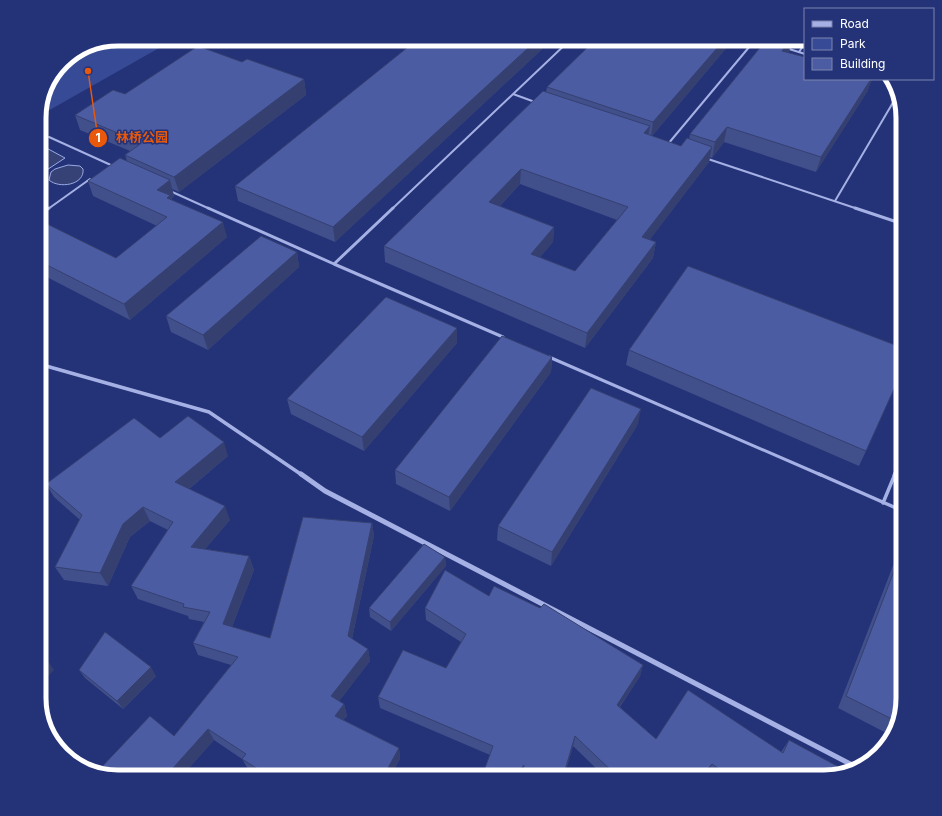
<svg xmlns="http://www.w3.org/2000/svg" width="942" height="816" viewBox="0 0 942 816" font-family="Inter,'Noto Sans SC',sans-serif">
  <rect width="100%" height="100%" fill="#243278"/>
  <path fill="#374a96" d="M118 39H175L39 116C39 87 61 56 88 45 97 41 109 41 118 39Z"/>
  <path fill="#364276" stroke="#99a9e5" d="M39 144 65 158 39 175Z
    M68 165 80 166 83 169C85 185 59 189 49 180L51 172 55 169Z"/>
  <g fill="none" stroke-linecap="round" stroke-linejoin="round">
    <path stroke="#a5b1e4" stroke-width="2" d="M755 39 767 43
      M786 48 805 54
      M799 52 805 43
      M513 94 535 102
      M49 137 113 166
      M668 144 755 40
      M705 158 858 209
      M170 191 210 209
      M835 201 898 94
      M48 209 90 179
      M392 209 571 39"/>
    <path stroke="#a5b1e4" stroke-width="3" d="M208 208 334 264
      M393 208 334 264 503 337
      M855 208 903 224
      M39 215 49 208
      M549 357 821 475
      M894 475 903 454"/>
    <path stroke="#a5b1e4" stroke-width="3.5" d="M819 474 903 511
      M883 503 895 474"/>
    <path stroke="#a5b1e4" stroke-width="3.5" d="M39 364 209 412 302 475"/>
    <path stroke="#a5b1e4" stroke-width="5" d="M301 474 325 491 858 768"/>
  </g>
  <path fill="#414f8b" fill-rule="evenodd" d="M418 39H553L335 242 238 201 235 186Z
    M596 39H734L652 136 681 146 689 139 690 134 767 39H798L792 47H790L788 53 805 79H872L867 92 816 172 724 142 712 158 710 157 709 162 649 240 656 242 653 258 585 348 385 262 384 246 546 92 547 87ZM520 184 617 220 575 271 540 257 553 242 554 227 500 206Z
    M242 62 304 79 306 95 179 192 172 189 174 196 171 199 227 237 130 320 39 273V220L116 258 157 226 93 196 88 181 127 161 125 155 130 151 80 130 75 115 125 94Z
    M297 252 299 267 208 350 171 332 166 316Z
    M457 328V343L364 451 291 414 287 399Z
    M629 350 866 451 859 466 626 365Z
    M552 357 551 372 450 511 396 484 395 470Z
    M638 424 551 566 497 540 498 526Z
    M160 438 228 456 189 489 230 520 205 549 249 556 254 570 232 627 270 638 372 523 374 536 352 639 368 649 370 661 339 701 344 704 347 716 343 720 399 748 400 759 390 777H260L248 769 242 759 214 740 181 777H118L174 736 231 665 198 655 193 643 204 622 189 619 188 616 138 599 131 586 168 530 150 521 130 537 108 586 64 580 55 567 80 520 54 497 46 484Z
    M903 542V698L897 728 892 736 838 708 901 545Z
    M445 557 446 566 391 631 370 617 369 608Z
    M489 596 643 665 640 676 620 707 656 739 781 752 789 740 824 777H712L707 774 704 777H605L573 746 564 777H485V768L490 755 380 708 378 697 446 668 461 642 426 620 425 608Z
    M79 670 156 676 123 709 85 678Z"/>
  <path fill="#354071" d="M538 39H553L335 242 333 227Z
    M725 39H734L651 137 653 122Z
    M791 39H792L789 52 778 66 782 51Z
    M794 39H798L792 47Z
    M304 79 306 95 179 192 174 177Z
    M871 79H872L867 92 816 172 821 157Z
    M650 126 647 141 644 133Z
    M727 127 724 142 712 158 715 142Z
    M712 147 709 162 640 253 642 237Z
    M521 169 520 184 489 217V202Z
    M170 180 174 196 171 199 174 211 157 190Z
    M223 222 227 237 130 320 124 304Z
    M554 227 553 242 530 269 531 254Z
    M656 242 653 258 585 348 587 333Z
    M297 252 299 267 208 350 203 335Z
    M457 328V343L364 451 362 437Z
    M552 357 551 372 450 511 449 497Z
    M641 409 638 424 551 566 552 552Z
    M224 442 228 456 180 496 175 482Z
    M225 506 230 520 196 560 191 547Z
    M143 507 150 521 130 537 108 586 100 573 123 524Z
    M372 523 374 536 350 648 348 636Z
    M249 556 254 570 228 637 223 624Z
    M445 557 446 566 391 631 390 622Z
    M368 649 370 661 334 708 331 696Z
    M47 660 54 670 39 685V667Z
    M643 665 640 676 614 715 617 705Z
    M151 667 156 676 123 709 117 701Z
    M344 704 347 716 338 727 335 716Z
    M208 729 214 740 181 777H165Z
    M575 736 573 746 564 777H563Z
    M399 748 400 759 390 777H383Z
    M712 764 707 774 704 777H701Z
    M524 765 522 777H514Z"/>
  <path fill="#4c5ca2" stroke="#354071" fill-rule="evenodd" d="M418 39H538L333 227 235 186Z
    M596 39H725L653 122 547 87Z
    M767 39H791L782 51 805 57V79H871L821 157 727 127 715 142 690 134Z
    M198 46 242 62 247 59 304 79 174 177 125 155 139 145 129 141 132 139 75 115 113 90 125 94Z
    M543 91 650 126 644 133 681 146 687 138 712 147 642 237 656 242 587 333 384 246ZM521 169 628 207 575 271 531 254 554 227 489 202Z
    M120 158 170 180 157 190 170 195 167 198 223 222 124 304 39 261V220L116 258 167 217 88 181Z
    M261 236 297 252 203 335 166 316Z
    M688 266 903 348V369L866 451 629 350Z
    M386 297 457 328 362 437 287 399Z
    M502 336 552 357 449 497 395 470Z
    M591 388 641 409 552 552 498 526Z
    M188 416 224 442 175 482 225 506 191 547 249 556 223 624 270 638 303 517 372 523 348 636 368 649 331 696 344 704 335 716 399 748 383 777H270L242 759 246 754 208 729 165 777H118L96 773 150 716 174 736 238 657 193 643 210 612 183 607 184 604 131 586 173 522 143 507 123 524 100 573 55 567 82 515 46 484 134 418 160 438Z
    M424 544 445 557 390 622 369 608Z
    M903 548V698L898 722 846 696Z
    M445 570 489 596 494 586 540 608 544 604 643 665 617 705 656 739 688 690 783 753 789 740 848 772 824 777H731L712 764 701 777H618L575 736 563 777H522L524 765 514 777H510L485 768 493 746 378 697 403 650 446 668 466 634 425 608Z
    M105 632 151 667 117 701 79 670Z
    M39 654 47 660 39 667Z"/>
  <path d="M0 0H942V816H0ZM118 46H824A72 72 0 0 1 896 118V698A72 72 0 0 1 824 770H118A72 72 0 0 1 46 698V118A72 72 0 0 1 118 46Z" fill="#243278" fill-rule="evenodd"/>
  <path fill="none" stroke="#fff" stroke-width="5" d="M118 46H824A72 72 0 0 1 896 118V698A72 72 0 0 1 824 770H118A72 72 0 0 1 46 698V118A72 72 0 0 1 118 46Z"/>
  <path fill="none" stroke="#e8590c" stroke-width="1.5" d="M88 71L98 138"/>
  <g fill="#e8590c" stroke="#243278" stroke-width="1.5">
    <circle cx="88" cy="71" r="4"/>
    <circle cx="98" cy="138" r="10"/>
  </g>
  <g font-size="12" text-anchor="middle" font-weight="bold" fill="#fff">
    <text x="98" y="142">1</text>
  </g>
  <g font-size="13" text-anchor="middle" font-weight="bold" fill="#e8590c" stroke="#243278" stroke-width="3" stroke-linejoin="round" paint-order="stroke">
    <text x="142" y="142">林桥公园</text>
  </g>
  <rect x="804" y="8" width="130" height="72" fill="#243278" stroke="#7c84ae"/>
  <rect x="812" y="21" width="20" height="6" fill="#a5b1e4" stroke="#7c84ae"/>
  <text x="840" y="28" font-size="12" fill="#ffffff">Road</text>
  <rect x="812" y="38" width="20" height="12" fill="#374a96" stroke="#7c84ae"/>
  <text x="840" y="48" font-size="12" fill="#ffffff">Park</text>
  <rect x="812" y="58" width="20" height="12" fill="#4c5ca2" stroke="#7c84ae"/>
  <text x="840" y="68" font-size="12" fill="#ffffff">Building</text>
</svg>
